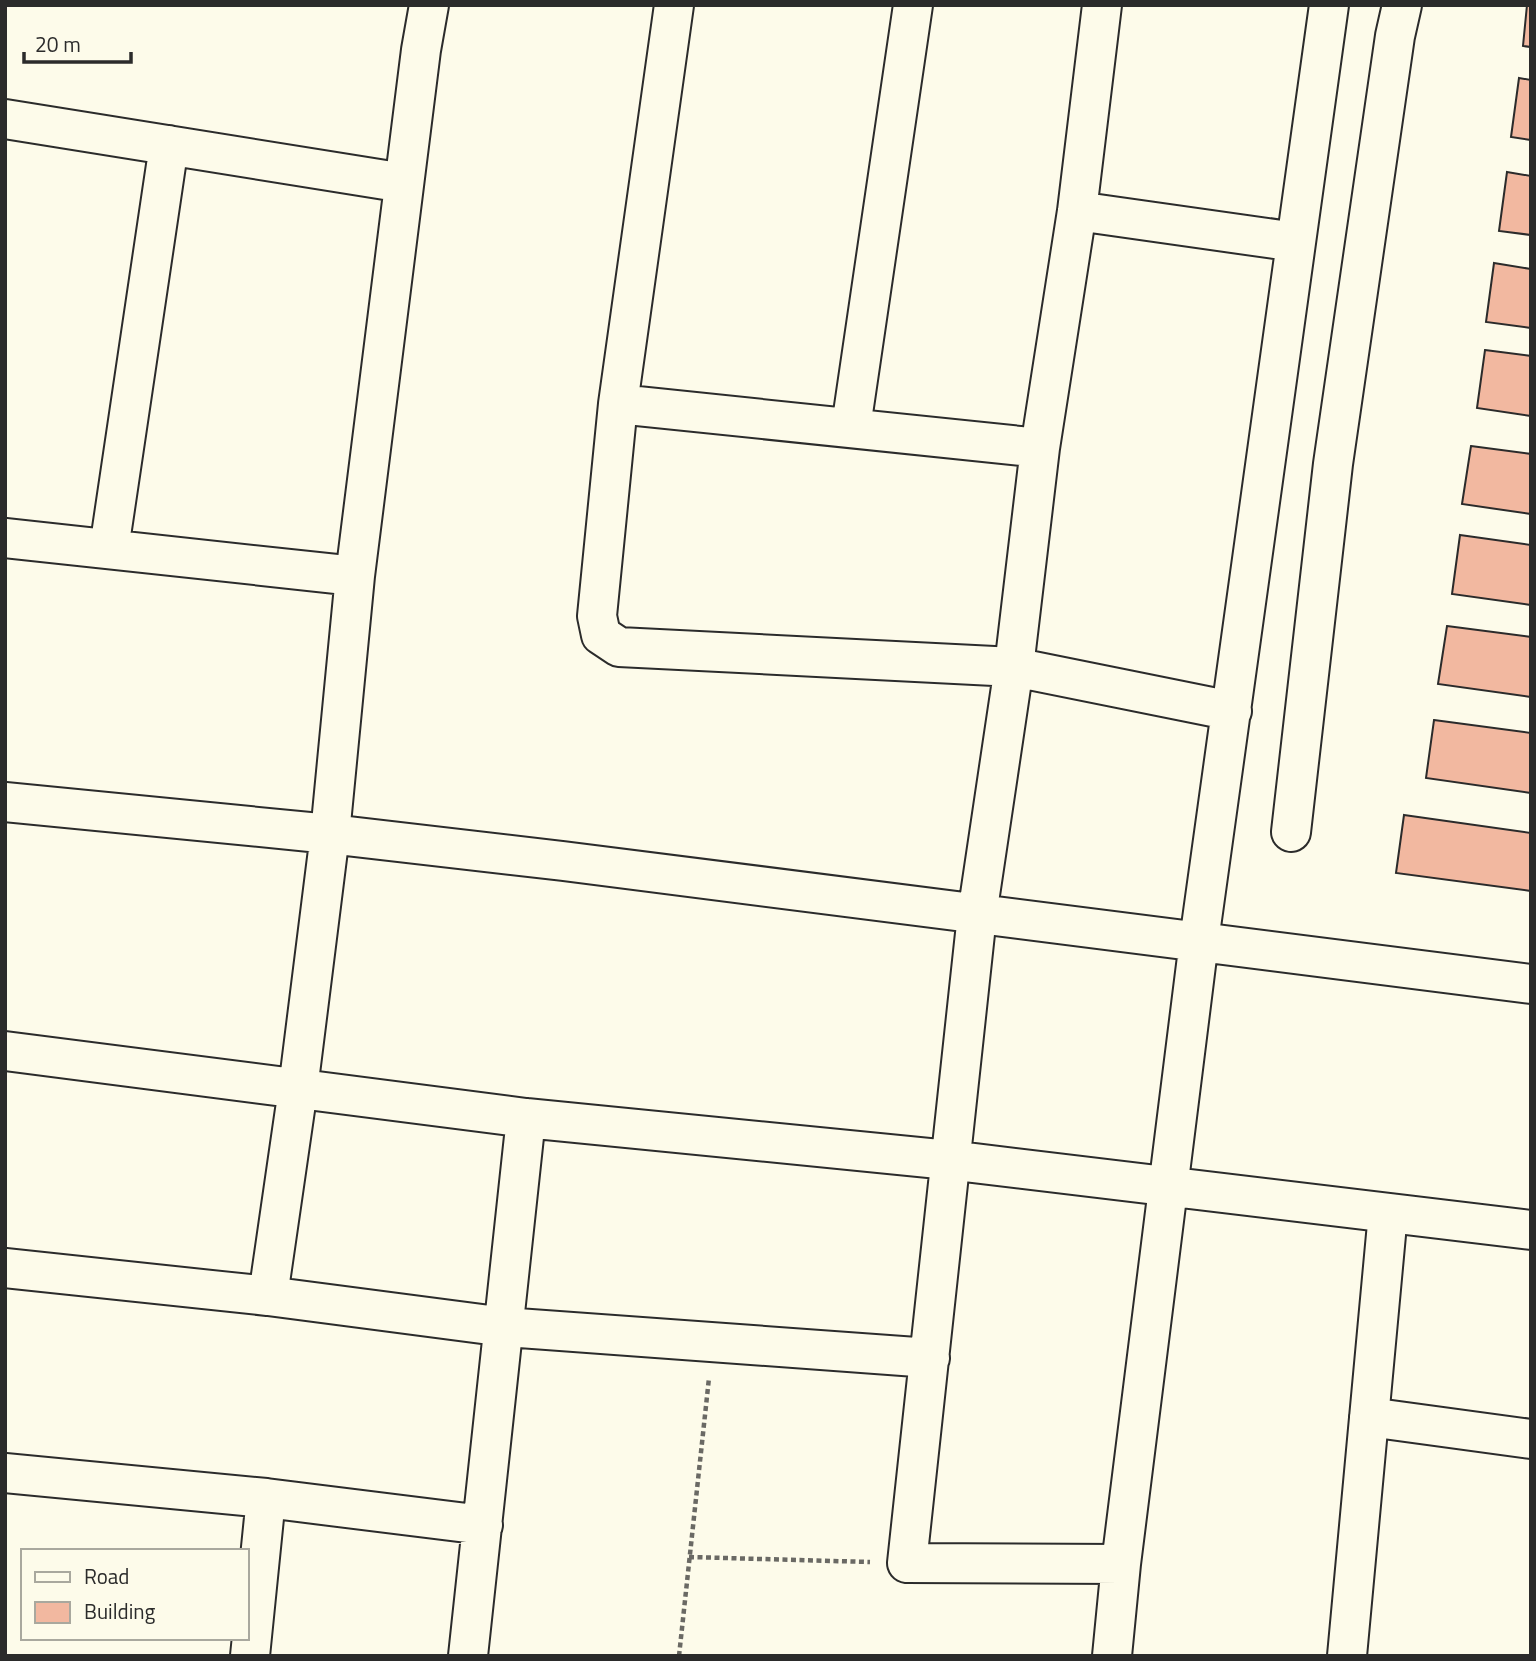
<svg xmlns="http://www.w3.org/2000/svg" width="1536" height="1661" viewBox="0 0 1536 1661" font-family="'Titillium Web',sans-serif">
  <rect width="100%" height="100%" fill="#fdfbea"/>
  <path fill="#f2b8a0" stroke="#2b2b2b" stroke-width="2" d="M1527 5H1531V47L1523 46Z
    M1519 78 1531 80V140L1511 137Z
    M1507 172 1531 176V235L1499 231Z
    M1494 263 1531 269V328L1486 322Z
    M1485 350 1531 356V416L1477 408Z
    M1471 446 1531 454V514L1462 504Z
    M1460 535 1531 545V605L1452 594Z
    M1447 626 1531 637V697L1438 684Z
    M1434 720 1531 733V793L1426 778Z
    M1404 815 1531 833V891L1396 873Z"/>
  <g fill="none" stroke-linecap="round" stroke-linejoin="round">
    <g stroke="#2b2b2b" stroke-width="42">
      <path id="minor" d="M674 5 618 404 597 616 601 635 619 647 1014 667 1232 711
        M1102 5 1077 211 1040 448 1014 667 977 915 907 1563 1121 1564
        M5 119 404 183
        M1077 211 1296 242
        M618 404 1040 448
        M851 427 913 5
        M5 538 355 576
        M109 549 169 145
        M5 802 330 834 563 861 1531 984
        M1291 832 1333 464 1395 36 1402 5
        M5 1051 526 1118 949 1160 1531 1230
        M5 1268 268 1296 505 1327 930 1358
        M268 1296 298 1089 330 834 355 576 421 50 429 5
        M1369 1417 1531 1439
        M5 1473 266 1498 483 1525
        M250 1656 266 1498
        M468 1656 526 1118
        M1112 1656 1121 1564 1199 941 1329 5
        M1347 1656 1388 1213"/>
    </g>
    <path stroke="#6a6964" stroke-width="4.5" stroke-dasharray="5 3.5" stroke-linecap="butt" d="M689 1557 870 1562
      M679 1656 709 1378"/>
    <use href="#minor" stroke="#fdfbea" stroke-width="38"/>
  </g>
  <rect width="1536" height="1661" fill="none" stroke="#2b2b2b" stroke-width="14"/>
  <rect x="21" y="1549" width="228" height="91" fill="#fdfbea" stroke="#a9a89e" stroke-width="2"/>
  <rect x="35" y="1572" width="35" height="10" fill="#fdfbea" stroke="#a9a89e" stroke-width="2"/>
  <text x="84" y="1584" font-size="21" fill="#2b2b2b">Road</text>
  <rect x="35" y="1602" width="35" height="21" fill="#f2b8a0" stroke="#a9a89e" stroke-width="2"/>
  <text x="84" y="1619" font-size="21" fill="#2b2b2b">Building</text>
  <path d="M24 52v10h107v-10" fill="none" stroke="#2b2b2b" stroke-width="3.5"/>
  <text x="35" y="52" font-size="21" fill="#2b2b2b" stroke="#fdfbea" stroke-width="5" paint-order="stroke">20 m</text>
</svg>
